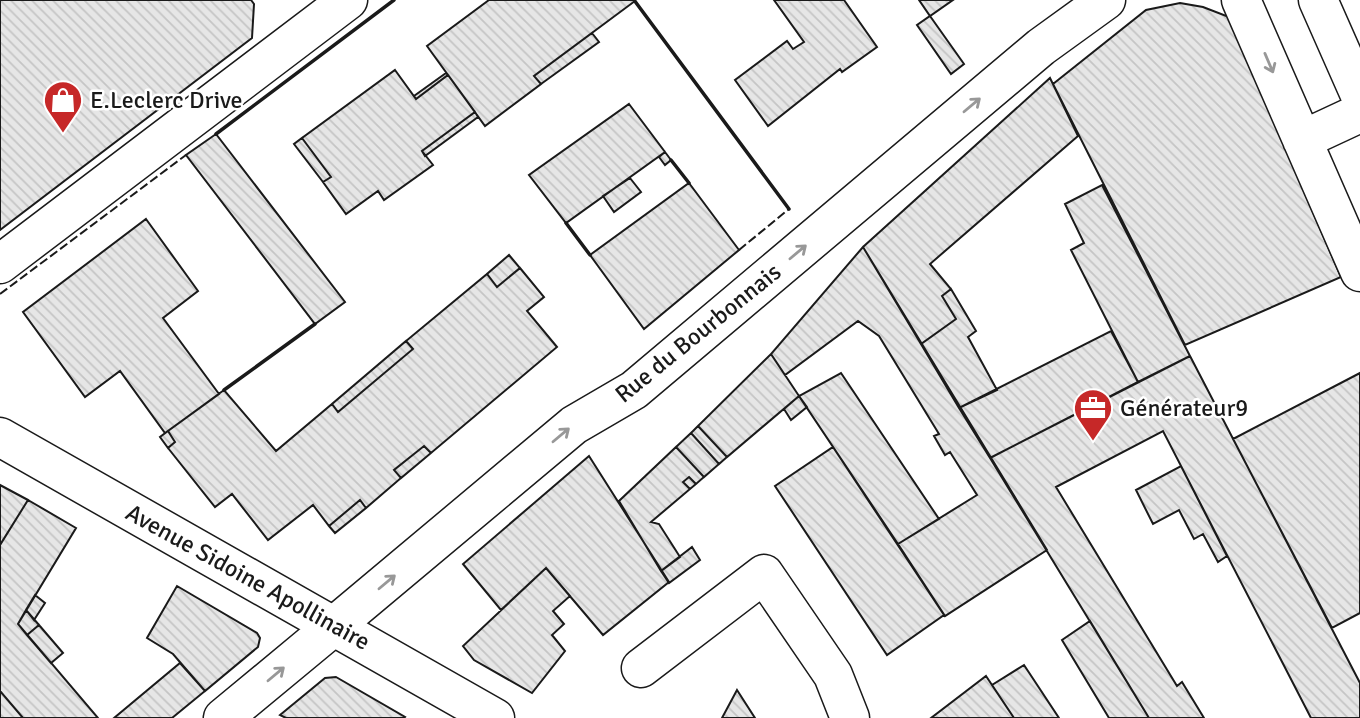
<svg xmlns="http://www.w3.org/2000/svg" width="1360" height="718" viewBox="0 0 1360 718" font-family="Signika,sans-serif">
  <defs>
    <pattern id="building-back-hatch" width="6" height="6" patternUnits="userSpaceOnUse" patternTransform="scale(1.75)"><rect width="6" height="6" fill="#e6e6e6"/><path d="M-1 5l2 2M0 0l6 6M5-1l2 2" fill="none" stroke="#c5c5c5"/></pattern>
  </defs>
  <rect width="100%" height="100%" fill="#fff"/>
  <path fill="url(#building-back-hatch)" stroke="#1a1a1a" stroke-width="2" d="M0 0H251L254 4 252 38 0 230Z
    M489 0H634L635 1 534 76 541 84 485 126 427 46Z
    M774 0H844L877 47 842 72 840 69 768 126 735 80 787 41 793 49 804 42Z
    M919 0H953L930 16Z
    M1180 3 1203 7 1229 17 1341 277 1185 345 1053 84 1146 10Z
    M930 16 964 64 951 74 917 25Z
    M592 33 599 42 541 84 534 76Z
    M395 70 416 99 448 75 475 112 422 151 433 165 384 200 378 191 346 214 323 182 331 177 302 138Z
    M446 73 448 75 416 99 414 96Z
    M1050 78 1078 136 930 264 951 289 942 296 956 319 921 344 863 247Z
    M629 104 665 152 566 223 529 175Z
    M475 112 478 117 425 156 422 151Z
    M216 134 345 302 315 324 186 155Z
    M302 138 331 177 323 182 294 144Z
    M665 152 671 160 665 165 659 157Z
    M630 178 641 192 614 212 603 196Z
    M689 183 739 250 644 329 590 255Z
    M1102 185 1190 356 1138 382 1071 250 1084 243 1065 204Z
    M146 219 198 291 163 318 219 394 165 433 120 371 85 397 23 312Z
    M863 247 1047 550 945 616 898 544 977 495 950 452 945 455 934 436 939 434 879 336 858 321 785 375 771 354Z
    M509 255 520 268 497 287 487 274Z
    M520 268 544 297 527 311 557 347 431 453 424 446 394 470 401 478 366 508 360 500 329 526 313 505 268 540 232 494 215 507 168 448 175 442 168 431 224 390 276 451 332 404 338 412 413 349 406 341 487 274 497 287Z
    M951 289 976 331 968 337 997 390 959 408 921 344 956 319 942 296Z
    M1111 331 1138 382 990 458 959 408Z
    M406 341 413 349 338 412 332 404Z
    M771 354 799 396 727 457 698 426Z
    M1190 356 1360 683V718H1311L1163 431 1056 487 1177 686 1182 682 1204 718H1149L990 458Z
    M841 373 939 519 898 544 799 396Z
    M1360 373V613L1332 628 1233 439Z
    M799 396 807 407 791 420 784 409Z
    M698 426 727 457 719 464 691 433Z
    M168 431 175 442 168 448 160 437Z
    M691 433 719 464 704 477 676 447Z
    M424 446 431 453 401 478 394 470Z
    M676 447 704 477 696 484 689 477 683 482 690 489 651 522 659 524 680 557 661 571 619 501Z
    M833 447 944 615 887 655 775 486Z
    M589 456 669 582 603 635 546 568 501 610 463 564Z
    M1181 466 1227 556 1218 562 1203 534 1194 539 1179 510 1153 524 1136 490Z
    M689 477 696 484 690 489 683 482Z
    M0 485 28 500 0 545Z
    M28 500 76 528 18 624 98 718H23L0 691V545Z
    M360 500 366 508 335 533 329 526Z
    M692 547 700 560 669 583 661 571Z
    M546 568 570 596 553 611 564 624 552 635 565 651 532 693 474 660 463 646Z
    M177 586 257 633 260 638 258 647 205 691 173 654 147 638Z
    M35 595 45 603 34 620 26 610Z
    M26 610 39 625 27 635 18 624Z
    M1090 621 1149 718H1109L1062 640Z
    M39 625 63 653 51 663 27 635Z
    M180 663 205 691 172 718H114Z
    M1024 665 1059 718H1014L992 685Z
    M986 676 1014 718H931Z
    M336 677 405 717 404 718H286L280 715 325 678Z
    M737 690 755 718H722Z
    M0 691 23 718H0Z"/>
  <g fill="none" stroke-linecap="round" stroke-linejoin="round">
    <g stroke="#1a1a1a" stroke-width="41">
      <path id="minor" d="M1241 0 1360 272
        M1318 0 1360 95
        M1302 140 1360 113
        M0 264 348 0
        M334 626 574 425 634 390 1041 47 1106 0
        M641 668 764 574 833 675 850 718"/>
    </g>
    <g stroke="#1a1a1a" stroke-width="41">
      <path id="major" d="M0 437 495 718
        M223 718 334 626"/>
    </g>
    <use href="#minor" stroke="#fff" stroke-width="38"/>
    <use href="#major" stroke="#fff" stroke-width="38"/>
    <path stroke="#1a1a1a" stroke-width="2" stroke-dasharray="9 3.5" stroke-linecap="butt" d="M739 250 789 209
      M0 294 186 155"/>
    <path stroke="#1a1a1a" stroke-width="3.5" d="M634 0 789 209
      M216 134 394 0
      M671 160 689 183
      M566 223 590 255
      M224 390 315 324"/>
  </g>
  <defs><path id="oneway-shaft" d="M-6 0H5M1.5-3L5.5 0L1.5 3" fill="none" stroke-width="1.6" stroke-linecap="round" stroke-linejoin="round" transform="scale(1.75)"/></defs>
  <g stroke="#989898">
    <use href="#oneway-shaft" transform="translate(1269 63) rotate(67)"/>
    <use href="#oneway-shaft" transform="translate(972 105) rotate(-40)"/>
    <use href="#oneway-shaft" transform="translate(798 252) rotate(-40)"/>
    <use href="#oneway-shaft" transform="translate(561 435) rotate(-40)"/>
    <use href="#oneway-shaft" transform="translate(387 582) rotate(-40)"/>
    <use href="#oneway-shaft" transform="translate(276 674) rotate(-40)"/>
  </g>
  <defs>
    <g id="shop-pin" transform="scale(2.0125)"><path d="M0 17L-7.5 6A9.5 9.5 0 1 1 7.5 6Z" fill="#c62828" stroke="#fff"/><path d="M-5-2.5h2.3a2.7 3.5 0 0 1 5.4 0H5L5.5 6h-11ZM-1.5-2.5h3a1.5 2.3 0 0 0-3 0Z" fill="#fff"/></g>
    <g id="office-pin" transform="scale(2.0125)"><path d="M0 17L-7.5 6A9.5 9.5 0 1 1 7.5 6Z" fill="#c62828" stroke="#fff"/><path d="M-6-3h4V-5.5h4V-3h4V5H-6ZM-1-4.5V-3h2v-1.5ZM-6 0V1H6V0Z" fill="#fff"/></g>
  </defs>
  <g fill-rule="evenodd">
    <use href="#shop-pin" x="63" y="100"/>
    <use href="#office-pin" x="1093" y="408"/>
  </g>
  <g text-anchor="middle" stroke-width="5" stroke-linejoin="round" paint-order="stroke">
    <g font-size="24" fill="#1a1a1a" stroke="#fff" text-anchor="start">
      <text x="90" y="108">E.Leclerc Drive</text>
      <text x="1120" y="416">Générateur9</text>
    </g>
    <g font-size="24" fill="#1a1a1a" stroke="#fff">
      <text transform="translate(698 333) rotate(-39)" y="8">Rue du Bourbonnais</text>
      <text transform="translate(248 577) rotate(29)" y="8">Avenue Sidoine Apollinaire</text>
    </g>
  </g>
</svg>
